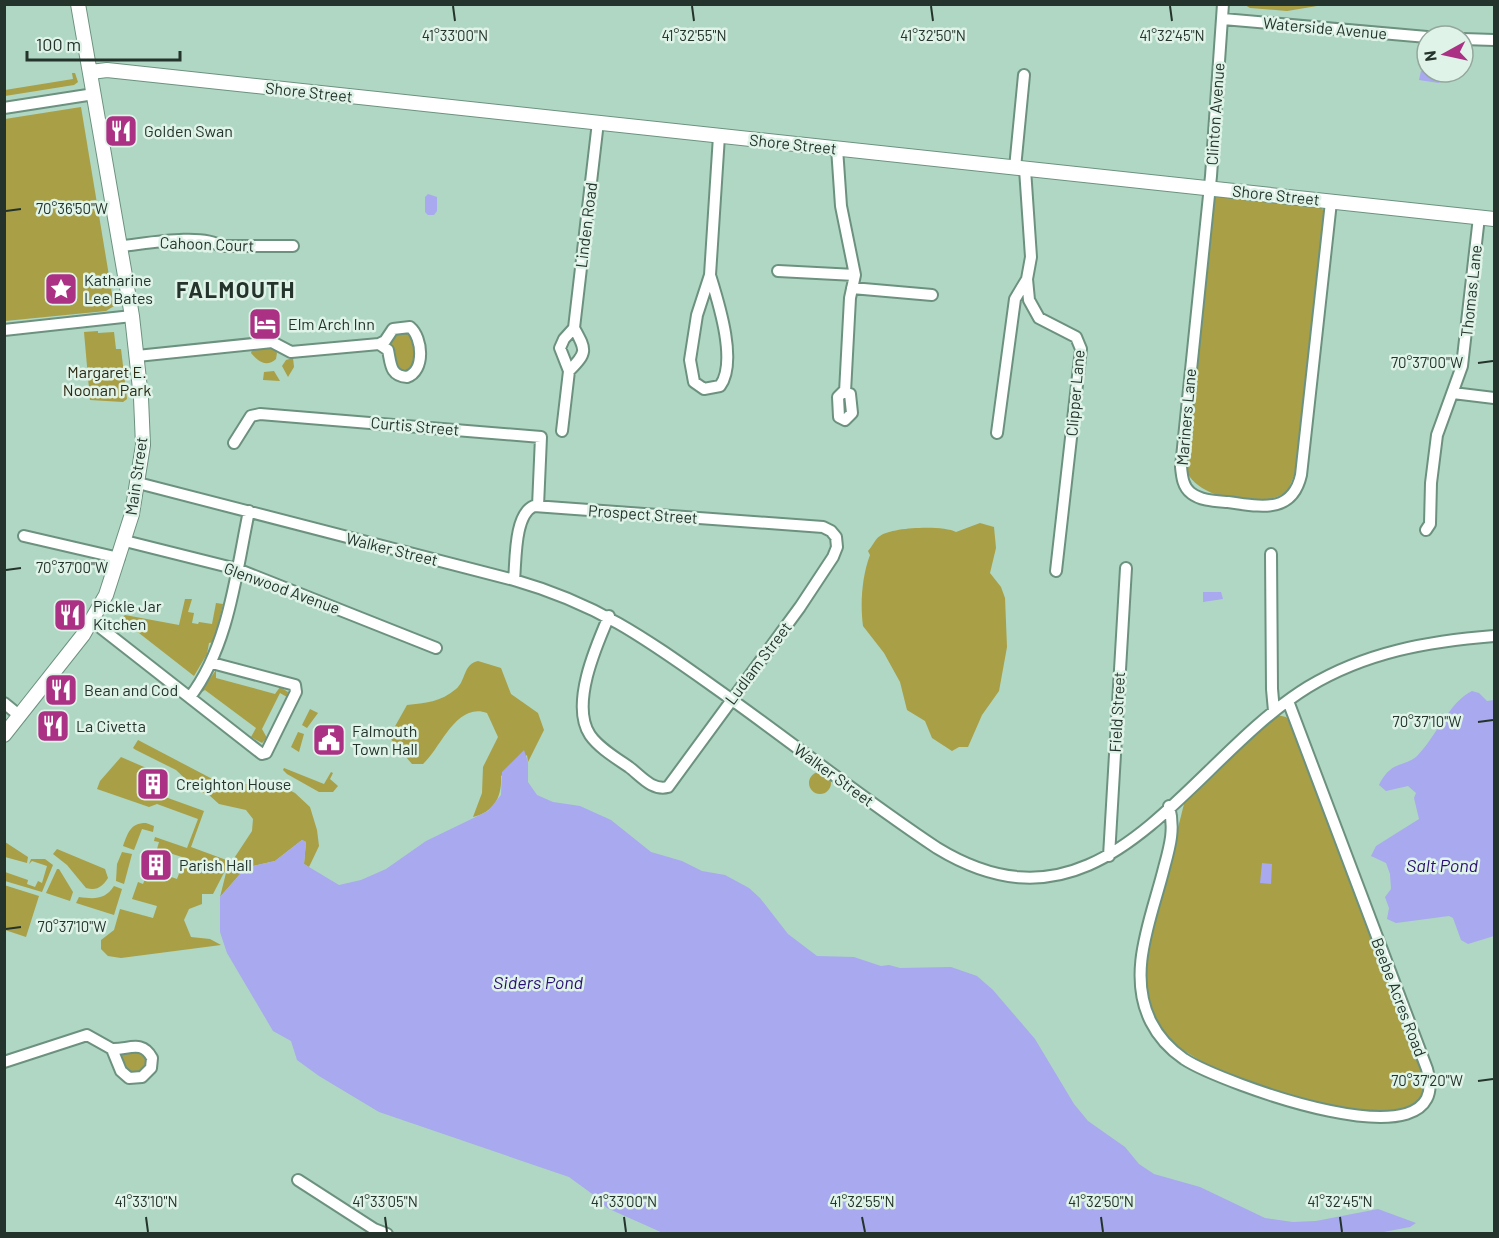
<svg xmlns="http://www.w3.org/2000/svg" width="1499" height="1238" viewBox="0 0 1499 1238" font-family="Barlow,sans-serif">
  <rect width="100%" height="100%" fill="#afd7c3"/>
  <path fill="#a89f46" d="M1245 5V4L1323 5 1287 11 1250 8Z
    M72 73H75L78 82 74 85 5 96V90L73 79Z
    M81 107 114 306 106 311 5 321V119Z
    M1213 196 1320 207 1325 211 1298 466 1288 490C1267 511 1195 500 1186 469Z
    M405 330 414 338 416 365 408 371H399C391 361 389 345 393 333Z
    M98 331V333L114 332 116 349H121L127 399 123 402 90 400 84 332Z
    M253 347H273L277 353 276 359C266 368 258 361 251 353Z
    M293 358 294 367 288 377 282 366 286 360Z
    M274 371 280 381 263 380 264 372Z
    M980 523 994 527 996 548 990 573 1001 587 1005 598 1007 647 999 691 982 715 968 747H959L952 751 932 738 925 721 907 710 900 682 884 653 863 626C860 604 862 576 870 555L868 551C872 547 875 539 880 536 892 527 943 525 956 532Z
    M185 599H192L188 612 194 613 192 623 198 624 199 622 212 624 216 603 223 604 214 642 209 643 207 654 194 676 121 619 125 615 179 625Z
    M478 661 501 668 511 694 538 713 544 730 528 762 527 755 501 776C502 796 495 812 473 817L482 793 483 767 498 737 487 713C456 702 441 748 423 764H412L389 737 407 705C425 703 441 702 456 689 466 681 463 664 478 661Z
    M216 670V678L275 694 280 687 288 692 287 697 280 693 262 729 267 738 262 743 251 737 256 728 205 690 199 694Z
    M310 709 318 713 307 728 302 725Z
    M1277 715 1286 717 1293 726 1423 1074 1424 1093 1420 1100 1400 1113 1365 1111 1319 1103 1269 1090 1212 1068 1175 1045 1153 1017 1144 988 1146 955 1185 800Z
    M298 732 304 734 299 752 291 747Z
    M138 740 220 783 279 785 295 793 310 807 317 830 319 846 309 867 304 864 306 842 302 840 275 861 253 866 241 873 220 897 227 869 252 831 253 819 246 810 219 804 209 795 198 791 176 770 136 750 133 748Z
    M121 757 151 770 144 768 139 777 147 782 143 789 204 811 191 847 229 861V863L213 894H202V904L189 909 184 920 191 937 210 939 221 945 121 958 108 956 101 949V940L114 930 120 909 153 918 157 906 132 899 138 882 143 884 147 874 152 875 154 871 177 879 185 858 157 849 159 842 154 841 155 837 187 848 198 819 157 804 149 807 97 789 100 781Z
    M284 768 324 784 331 772 333 773 330 779 338 786 333 792H319L287 774 283 770Z
    M809 783a11 11 0 1 1 22 0a11 11 0 1 1-22 0Z
    M146 823 154 826 153 832 142 829 134 850 123 846C128 833 130 823 146 823Z
    M5 842 28 857 27 863 5 857Z
    M57 849 105 869 108 878C102 887 97 891 86 888L67 865 53 854Z
    M122 852 132 854 124 884 116 881 117 864Z
    M31 859H45L53 865 42 892 5 881V872L28 880 27 884 35 887 38 881 42 883 47 866 32 861 29 864Z
    M57 869H59L73 892 70 901 46 893Z
    M4 885 39 896 26 937 5 930Z
    M114 886 122 889 114 915 76 903 79 897C94 899 105 900 114 886Z
    M130 1050 145 1053 148 1066C141 1073 135 1075 125 1071L121 1055Z"/>
  <path fill="#a8a9ee" d="M1421 71 1440 73 1439 83 1419 80Z
    M428 194 437 197V211L434 215H428L425 212V197Z
    M1203 592H1221L1223 599 1203 602Z
    M1472 691 1479 693 1487 701 1494 700V936L1468 944 1461 940 1453 918 1449 916 1396 923 1387 919 1389 908 1385 897 1391 889 1390 874 1386 863 1371 856 1376 846 1419 819 1414 798 1416 793 1408 786 1386 791 1379 785C1392 759 1405 768 1418 755 1435 738 1450 701 1472 691Z
    M524 750 528 762V782L537 795 553 802 580 806 611 820 651 852 682 861 702 871 725 875 749 888 760 898 788 934 817 956 854 957 881 966 889 965 900 968 951 967 977 976 993 990 1035 1039 1074 1104 1088 1121 1125 1147 1139 1164 1154 1174 1200 1187 1265 1218 1293 1222 1316 1221 1378 1209 1416 1223 1410 1227 1373 1234 663 1233 607 1208 595 1196 569 1177 379 1112 319 1076 297 1060 291 1041 273 1031 227 953 220 932V897L241 873 253 866 275 861 302 840 306 842 304 864 339 885 361 880 386 869 426 841 488 811 501 795 502 772Z
    M1262 863 1272 864 1271 884 1260 883Z"/>
  <g fill="none" stroke-linecap="round" stroke-linejoin="round">
    <g stroke="#6c927f" stroke-width="14">
      <path id="minor" d="M1223 4 1211 176 1181 467C1182 477 1183 487 1191 493 1201 501 1216 501 1228 502 1259 506 1292 515 1301 475L1331 202
        M1223 19 1427 37
        M1463 39 1494 40
        M4 108 94 94
        M837 148 841 206 855 275 850 298 845 392
        M1015 168 1024 75
        M1025 169 1031 257 1027 279 1029 300 1039 318 1076 337 1081 349 1056 571
        M122 246C144 244 203 233 220 246H293
        M778 271 855 275
        M710 275C718 301 738 362 720 386L704 389 694 382 690 360 697 315 710 275 719 136
        M852 288 932 295
        M4 330 132 316
        M137 356 272 342 291 352 379 344 388 350C391 364 390 376 407 377 425 371 423 338 410 327L393 329 385 341 379 344
        M569 371C588 352 586 350 574 328
        M843 392 850 394 852 413 845 420 839 417 838 397Z
        M1453 393 1494 398
        M562 431 569 371 560 348 564 339 574 328 598 122
        M997 433 1015 299 1027 279
        M234 443 251 416 260 414 541 437 538 506
        M138 483 514 580C598 604 645 638 714 687 789 740 860 797 937 848 1104 950 1186 762 1308 687 1366 652 1429 641 1494 636
        M1426 530 1430 524 1431 483 1437 435 1462 366 1479 217
        M24 536 119 558
        M125 541 237 569 436 648
        M1271 554 1272 689 1274 711
        M514 580C516 561 514 514 534 506L823 527 831 531 836 537 837 547 833 557 800 607 668 787C652 791 641 776 629 767 616 758 599 748 590 735 570 705 596 646 609 616
        M92 621 262 754 266 753 296 692 295 685 212 663
        M190 697C229 646 236 573 249 511
        M4 703 20 716
        M1169 806C1175 829 1170 846 1164 868 1152 917 1126 973 1151 1022 1158 1036 1171 1050 1184 1059 1219 1082 1457 1171 1427 1069L1288 701
        M1109 856 1126 568
        M4 1062 87 1035 112 1049 121 1071 129 1078 142 1077 151 1068 152 1058C142 1039 128 1050 112 1049
        M298 1180 374 1229 387 1234"/>
    </g>
    <g stroke="#6c927f" stroke-width="16">
      <path id="major" d="M91 72 107 70 1494 219
        M4 735 83 635 106 595 132 514 143 445 141 398 132 316 78 4"/>
    </g>
    <use href="#minor" stroke="#fff" stroke-width="10"/>
    <use href="#major" stroke="#fff" stroke-width="14"/>
  </g>
  <path fill="none" stroke="#24342c" stroke-width="2" d="M453 6 455 21M692 6 694 21M931 6 933 21M1170 6 1172 21M6 211 21 209M1478 363 1493 361M6 570 21 568M1478 722 1493 720M6 929 21 927M1478 1081 1493 1079M146 1217 148 1232M385 1217 387 1232M624 1217 626 1232M862 1217 865 1232M1101 1217 1103 1232M1340 1217 1342 1232"/>
  <defs>
    <g id="restaurant-square" transform="scale(1.725)"><rect x="-9" y="-9" width="18" height="18" rx="4" fill="#ab3185" stroke="#dff3e8"/><path d="M-5-6h1v4h1v-4h1v4h1v-4h1v5L-1.5 .5V6h-2V.5L-5-1ZM5-6V6H3V1.5H1.5Q1.5-4 5-6Z" fill="#fff"/></g>
    <g id="sight-square" transform="scale(1.725)"><rect x="-9" y="-9" width="18" height="18" rx="4" fill="#ab3185" stroke="#dff3e8"/><path d="M0-6L1.8-2.2L6-1.7L2.9 1.2L3.7 5.4L0 3.3L-3.7 5.4L-2.9 1.2L-6-1.7L-1.8-2.2Z" fill="#fff"/></g>
    <g id="hotel-square" transform="scale(1.725)"><rect x="-9" y="-9" width="18" height="18" rx="4" fill="#ab3185" stroke="#dff3e8"/><path d="M-6-4.5h1.5V1H6V5H4.5V3h-9V5H-6ZM-4 0a1.8 1.8 0 1 1 3.6 0ZM.5 0V-2.5h3Q6-2.5 6 0Z" fill="#fff"/></g>
    <g id="civic-square" transform="scale(1.725)"><rect x="-9" y="-9" width="18" height="18" rx="4" fill="#ab3185" stroke="#dff3e8"/><path d="M-.6-6.5H3V-4.5H.6V-3L4-1V1h2V6H-6V1h2V-1L-.6-3ZM-1.2 2.5V6h2.4V2.5Z" fill="#fff"/></g>
    <g id="building-square" transform="scale(1.725)"><rect x="-9" y="-9" width="18" height="18" rx="4" fill="#ab3185" stroke="#dff3e8"/><path d="M-4-6H4V6H1V3H-1V6H-4ZM-2.5-4.3h1.7v1.8h-1.7ZM.8-4.3h1.7v1.8H.8ZM-2.5-1h1.7V.8h-1.7ZM.8-1h1.7V.8H.8Z" fill="#fff"/></g>
  </defs>
  <g fill-rule="evenodd">
    <use href="#restaurant-square" x="121" y="131"/>
    <use href="#sight-square" x="61" y="289"/>
    <use href="#hotel-square" x="265" y="324"/>
    <use href="#restaurant-square" x="70" y="615"/>
    <use href="#restaurant-square" x="61" y="690"/>
    <use href="#restaurant-square" x="53" y="726"/>
    <use href="#civic-square" x="329" y="740"/>
    <use href="#building-square" x="153" y="784"/>
    <use href="#building-square" x="156" y="865"/>
  </g>
  <g text-anchor="middle" stroke-width="5" stroke-linejoin="round" paint-order="stroke">
    <g font-size="16" fill="#24342c" stroke="#dff3e8">
      <text transform="translate(1325 28) rotate(5)" y="6">Waterside Avenue</text>
      <text transform="translate(309 92) rotate(6)" y="6">Shore Street</text>
      <text transform="translate(1215 114) rotate(-86)" y="6">Clinton Avenue</text>
      <text transform="translate(793 144) rotate(6)" y="6">Shore Street</text>
      <text transform="translate(1276 195) rotate(6)" y="6">Shore Street</text>
      <text transform="translate(586 225) rotate(-83)" y="6">Linden Road</text>
      <text transform="translate(207 244) rotate(2)" y="6">Cahoon Court</text>
      <text transform="translate(1471 291) rotate(-84)" y="6">Thomas Lane</text>
      <text transform="translate(1075 393) rotate(-85)" y="6">Clipper Lane</text>
      <text transform="translate(1186 417) rotate(-85)" y="6">Mariners Lane</text>
      <text transform="translate(415 426) rotate(5)" y="6">Curtis Street</text>
      <text transform="translate(136 476) rotate(-82)" y="6">Main Street</text>
      <text transform="translate(643 514) rotate(4)" y="6">Prospect Street</text>
      <text transform="translate(392 549) rotate(14)" y="6">Walker Street</text>
      <text transform="translate(282 588) rotate(20)" y="6">Glenwood Avenue</text>
      <text transform="translate(758 663) rotate(-53)" y="6">Ludlam Street</text>
      <text transform="translate(1117 712) rotate(-87)" y="6">Field Street</text>
      <text transform="translate(834 775) rotate(36)" y="6">Walker Street</text>
      <text transform="translate(1399 997) rotate(69)" y="6">Beebe Acres Road</text>
    </g>
    <g font-size="16" fill="#24342c" stroke="#dff3e8" text-anchor="start">
      <text x="144" y="137">Golden Swan</text>
      <text x="84" y="286">Katharine<tspan x="84" dy="18">Lee Bates</tspan></text>
      <text x="288" y="330">Elm Arch Inn</text>
      <text x="93" y="612">Pickle Jar<tspan x="93" dy="18">Kitchen</tspan></text>
      <text x="84" y="696">Bean and Cod</text>
      <text x="76" y="732">La Civetta</text>
      <text x="352" y="737">Falmouth<tspan x="352" dy="18">Town Hall</tspan></text>
      <text x="176" y="790">Creighton House</text>
      <text x="179" y="871">Parish Hall</text>
    </g>
    <g font-size="16" fill="#2d2a12" stroke="#dff3e8">
      <text x="107" y="378">Margaret E.<tspan x="107" dy="18">Noonan Park</tspan></text>
    </g>
    <g font-size="18" font-style="italic" fill="#290f75" stroke="#dff3e8">
      <text x="1442" y="872">Salt Pond</text>
      <text x="538" y="989">Siders Pond</text>
    </g>
    <g font-size="22" font-weight="bold" letter-spacing="1.5" fill="#24342c" stroke="#dff3e8">
      <text x="236" y="298">FALMOUTH</text>
    </g>
  </g>
  <g font-size="15" text-anchor="middle" fill="#24342c" stroke="#dff3e8" stroke-width="5" stroke-linejoin="round" paint-order="stroke">
    <text x="455" y="41">41°33'00"N</text>
    <text x="694" y="41">41°32'55"N</text>
    <text x="933" y="41">41°32'50"N</text>
    <text x="1172" y="41">41°32'45"N</text>
    <text x="72" y="214">70°36'50"W</text>
    <text x="1427" y="368">70°37'00"W</text>
    <text x="72" y="573">70°37'00"W</text>
    <text x="1427" y="727">70°37'10"W</text>
    <text x="72" y="932">70°37'10"W</text>
    <text x="1427" y="1086">70°37'20"W</text>
    <text x="146" y="1207">41°33'10"N</text>
    <text x="385" y="1207">41°33'05"N</text>
    <text x="624" y="1207">41°33'00"N</text>
    <text x="862" y="1207">41°32'55"N</text>
    <text x="1101" y="1207">41°32'50"N</text>
    <text x="1340" y="1207">41°32'45"N</text>
  </g>
  <rect width="1499" height="1238" fill="none" stroke="#24342c" stroke-width="12"/>
  <g transform="translate(1445 54) rotate(262)"><circle r="28" fill="#dff3e8" stroke="#94a79d" stroke-width="1.5"/>
  <path d="M0-4.5L10 22L0 15L-10 22Z" fill="#ab3185"/>
  <text y="-9" font-size="16" font-weight="bold" text-anchor="middle" fill="#24342c">N</text>
  </g>
  <path d="M27 51v9h153v-9" fill="none" stroke="#24342c" stroke-width="3"/>
  <text x="36" y="51" font-size="18" fill="#24342c" stroke="#dff3e8" stroke-width="4.5" paint-order="stroke">100 m</text>
</svg>
